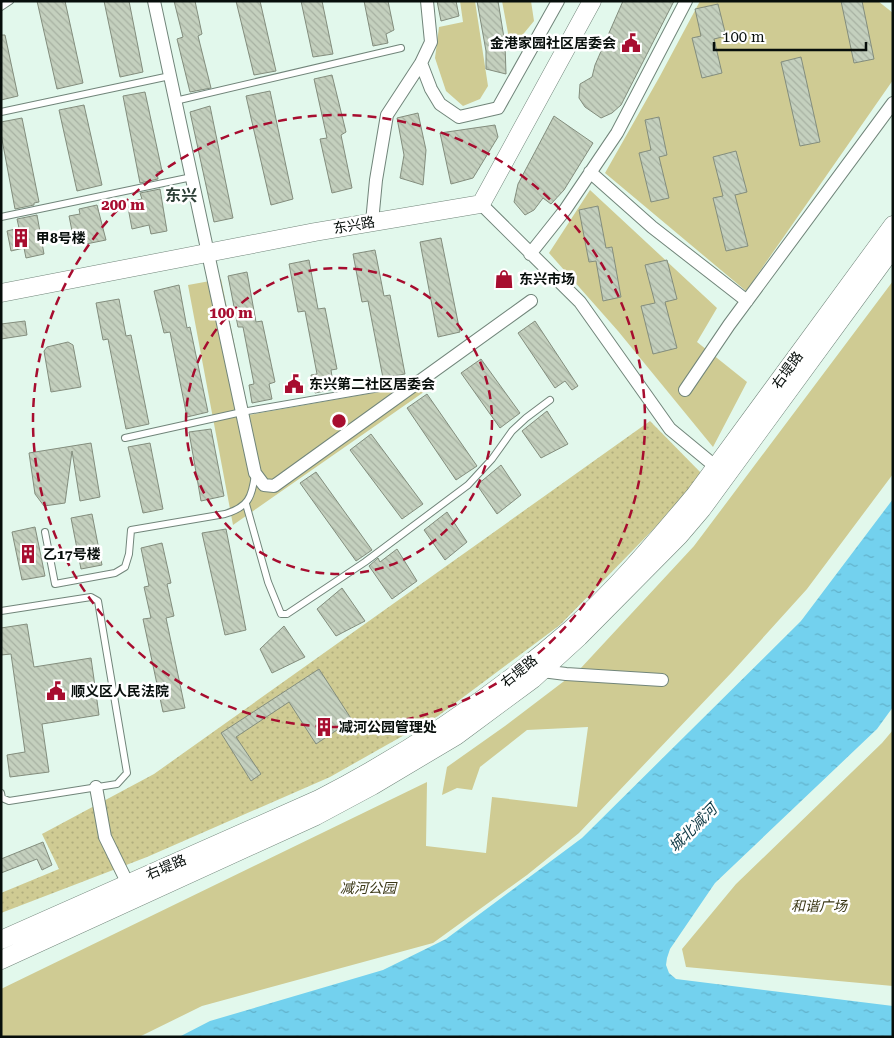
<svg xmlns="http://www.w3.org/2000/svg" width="894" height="1038" viewBox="0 0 894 1038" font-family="'Roboto Serif','Noto Sans SC',serif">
  <defs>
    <pattern id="grass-dots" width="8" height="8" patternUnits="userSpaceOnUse" patternTransform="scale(1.25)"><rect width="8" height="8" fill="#cfcb93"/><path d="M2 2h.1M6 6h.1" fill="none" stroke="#b0ad7d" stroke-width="1.8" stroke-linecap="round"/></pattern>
    <pattern id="water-ripples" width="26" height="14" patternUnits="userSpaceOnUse" patternTransform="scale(1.25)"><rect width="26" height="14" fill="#73d1ee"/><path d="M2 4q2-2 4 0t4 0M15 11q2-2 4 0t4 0" fill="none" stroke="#62b2cb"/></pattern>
    <pattern id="building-back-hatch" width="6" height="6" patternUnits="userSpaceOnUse" patternTransform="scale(1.25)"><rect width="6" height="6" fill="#c4d0be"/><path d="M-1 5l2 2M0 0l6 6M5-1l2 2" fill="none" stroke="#a7b1a2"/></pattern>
  </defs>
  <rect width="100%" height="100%" fill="#e2f8ec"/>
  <path fill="url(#grass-dots)" d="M650 421 703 475 677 505 560 625 438 716 330 777 147 857 1 913V893L59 869 42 834 154 774Z"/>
  <path fill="#cfcb93" d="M460 1H475L488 86 480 99 463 106 446 91 435 58 439 27 463 22Z
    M502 1H531L534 21 511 49Z
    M700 1H878L893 13V80L746 291 605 173 660 76Z
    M590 190 717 308 697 342 747 382 713 447 618 331 549 253Z
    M221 279 249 415 389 390 421 374 431 387 233 525 188 285Z
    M893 281V474L807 589 733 671 579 833 527 875 433 943 202 1006 139 1037H1V989L427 782 426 846 486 853 492 797 577 807 588 727 527 730 480 767 472 790 457 788 442 795 447 767 505 726 580 669 694 546Z
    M893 730V986L686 967 682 949 736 884 882 743Z"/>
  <path fill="url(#water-ripples)" d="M893 499V707L877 729 715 883 670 949 667 958 666 965 669 973 676 979 893 1006V1037H179L210 1021 383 970 446 939 582 838 801 621Z"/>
  <path fill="url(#building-back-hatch)" stroke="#838d7d" d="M37 1H65L83 83 57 89Z
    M104 1H129L143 72 120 77Z
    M174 1H195L202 34 198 36 211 88 190 92 177 39 183 37Z
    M236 1H260L276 71 254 75Z
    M301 1H322L333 54 313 57Z
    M364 1H388L394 30 386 34 388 43 373 46Z
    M437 1H456L459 16 441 21Z
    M477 1H498L505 44 506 74 486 69V51Z
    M623 1H674L621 105 612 113 601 118 585 107 579 98 580 84 592 77 595 65Z
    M841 1H862L874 59 854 63Z
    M718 4 726 36 714 39 722 73 702 78 692 38 701 36 695 9Z
    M1 35H5L18 96 1 100Z
    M801 57 820 142 800 146 781 62Z
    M332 75 346 132 341 135 352 188 332 193 320 139 327 138 314 79Z
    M270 91 293 199 271 205 246 96Z
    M145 92 162 171 157 172 158 179 140 183 123 96Z
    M84 105 102 185 77 191 59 110Z
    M210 106 233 218 214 222 190 112Z
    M418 113 426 150 423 185 400 178 404 155 397 118Z
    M554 116 593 143 564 190 551 204 543 198 534 210 525 215 514 202 518 184Z
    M659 117 667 155 659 157 669 198 651 202 639 153 651 150 645 120Z
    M22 118 39 202 34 203V205L15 209 1 134V122Z
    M495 125 498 137 473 178 451 184 440 133Z
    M736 151 747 192 735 195 748 246 726 251 713 198 723 196 713 157Z
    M160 189 167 231 151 234 149 225 132 229 127 202 142 199 140 193Z
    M97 205 106 240 86 244 85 238 74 241 69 216 80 214 79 209Z
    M598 206 606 248 612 247 621 297 603 301 596 261 589 262 579 210Z
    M37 215 44 254 26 258 24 248 11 251 7 231 19 228 17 219Z
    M441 238 460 332 438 337 420 242Z
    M375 250 384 296 390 295 405 374 383 378 368 301 362 302 353 254Z
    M309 260 318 309 325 308 337 369 331 370 334 389 315 393 311 375 317 374 305 311 298 312 289 264Z
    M667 260 677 299 665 302 677 348 653 354 641 306 655 303 645 265Z
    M247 272 256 322 262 321 275 382 269 384 272 399 252 403 249 385 254 384 243 327H238L228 276Z
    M179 285 187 328 190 327 208 412 187 417 170 332 164 333 154 291Z
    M119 299 126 336 131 335 149 424 126 429 108 339 103 340 96 303Z
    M25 321 27 335 1 339V324Z
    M535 321 578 386 572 390 565 381 555 388 518 333Z
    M68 342 73 345 81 387 51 392 44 351 47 347Z
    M481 359 520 413 500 428 461 373Z
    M427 394 477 466 456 480 407 408Z
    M547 411 568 444 541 458 522 431Z
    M211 429 224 496 201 501 189 432Z
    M371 434 423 504 402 519 350 450Z
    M91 443 100 497 80 501 72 451 65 503 44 506 35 494 29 453Z
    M150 443 163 509 143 513 128 447Z
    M501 465 521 495 497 514 477 485Z
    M316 472 372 550 356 561 300 483Z
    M447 512 467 542 445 560 424 530Z
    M92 514 102 565 81 569 71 518Z
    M35 527 45 576 22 580 12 532Z
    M226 529 246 630 225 635 202 533Z
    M162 543 171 583 167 584 174 616 166 618 185 708 163 712 143 619 151 618 144 587 149 586 141 548Z
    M397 549 417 581 392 599 369 566 378 558 380 562Z
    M342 588 365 621 336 636 317 609Z
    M27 624 34 667 91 658 99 715 42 724 49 772 10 777 7 755 25 752 11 654 1 655V628Z
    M284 626 305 657 272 673 260 649Z
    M319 669 352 720 316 744 289 702 236 737 261 774 251 781 221 733Z
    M43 842 52 865 42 870 37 859 1 873V859Z"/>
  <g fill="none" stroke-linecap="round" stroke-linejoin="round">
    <g stroke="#71857a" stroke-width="8">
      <path id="lane" d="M1 7 10 1
        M175 101 401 48
        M1 112 170 76
        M1 217 192 177
        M125 438 242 412 414 382
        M246 504 268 582 281 614H287L365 562 468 485 492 459 512 431 526 418 550 400
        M45 532 55 584 115 573 125 567 129 554 131 530 225 514C248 507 252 498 255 474
        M1 611 91 597 98 601 127 773 117 784 9 801 2 798 1 793"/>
    </g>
    <g stroke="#71857a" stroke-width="14">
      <path id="street" d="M154 1 255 473 264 485 274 486 531 301
        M421 63 431 89 440 104 459 117 498 108 558 1
        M590 172 652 227 747 301
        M481 204 580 302 670 429 716 467
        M372 222 376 180 387 115 421 63 431 42 427 1
        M530 254 565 210 617 133 686 1
        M685 390 729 325 893 103
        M542 671 566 674 662 680
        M96 787 105 837 128 884"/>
    </g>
    <g stroke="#71857a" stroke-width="19">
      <path id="secondary" d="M1 293 315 232 481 204 592 1
        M1 940 319 799C410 752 494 696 571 629 616 589 656 541 695 495L893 225
        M1 960 316 816 372 786 456 736 533 679 579 637 679 536 702 509 893 248"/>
    </g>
    <use href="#lane" stroke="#fff" stroke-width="6"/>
    <use href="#street" stroke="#fff" stroke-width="12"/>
    <use href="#secondary" stroke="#fff" stroke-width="18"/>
  </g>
  <g fill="none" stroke="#a70d2f" stroke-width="2.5" stroke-dasharray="9 6">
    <circle cx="339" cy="421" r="153"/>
    <circle cx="339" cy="421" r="306"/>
  </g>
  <defs>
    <g id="civic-bare" transform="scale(1.5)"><path d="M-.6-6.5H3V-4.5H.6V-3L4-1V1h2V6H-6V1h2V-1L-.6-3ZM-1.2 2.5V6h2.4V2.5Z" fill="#a70d2f" stroke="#fff" stroke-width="2.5" paint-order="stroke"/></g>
    <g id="building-bare" transform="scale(1.5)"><path d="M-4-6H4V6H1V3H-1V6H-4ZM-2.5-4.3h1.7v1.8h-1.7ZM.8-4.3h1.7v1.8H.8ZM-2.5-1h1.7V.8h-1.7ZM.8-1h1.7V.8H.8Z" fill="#a70d2f" stroke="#fff" stroke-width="2.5" paint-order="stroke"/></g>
    <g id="shop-bare" transform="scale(1.5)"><path d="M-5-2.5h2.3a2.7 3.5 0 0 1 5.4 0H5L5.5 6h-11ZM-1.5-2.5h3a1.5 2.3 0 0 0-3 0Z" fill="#a70d2f" stroke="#fff" stroke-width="2.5" paint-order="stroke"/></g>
  </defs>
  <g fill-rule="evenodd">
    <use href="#civic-bare" x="631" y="43"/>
    <use href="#building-bare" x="21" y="238"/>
    <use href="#shop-bare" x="504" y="279"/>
    <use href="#civic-bare" x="294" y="384"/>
    <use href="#building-bare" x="28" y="554"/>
    <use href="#civic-bare" x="56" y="691"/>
    <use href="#building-bare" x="324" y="727"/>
  </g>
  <g text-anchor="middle" stroke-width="5" stroke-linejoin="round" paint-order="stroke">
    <g font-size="14" font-weight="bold" fill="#070e0b" stroke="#fff" text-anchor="start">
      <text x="616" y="48" text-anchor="end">金港家园社区居委会</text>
      <text x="36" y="243">甲8号楼</text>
      <text x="519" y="284">东兴市场</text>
      <text x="309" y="389">东兴第二社区居委会</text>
      <text x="43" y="559">乙17号楼</text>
      <text x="71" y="696">顺义区人民法院</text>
      <text x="339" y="732">减河公园管理处</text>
    </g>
    <g font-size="14" fill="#070e0b" stroke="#fff">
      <text transform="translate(354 225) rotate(-10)" y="5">东兴路</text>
      <text transform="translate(787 370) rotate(-54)" y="5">右堤路</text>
      <text transform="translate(519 671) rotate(-39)" y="5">右堤路</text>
      <text transform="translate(166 867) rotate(-23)" y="5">右堤路</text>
    </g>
    <g font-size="14" font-style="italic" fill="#3b3817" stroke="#fff">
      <text x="368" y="893">减河公园</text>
      <text x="819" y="911">和谐广场</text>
    </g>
    <g font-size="15" font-style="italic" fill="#0c3844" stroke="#fff">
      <text transform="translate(693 828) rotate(-45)" y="5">城北减河</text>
    </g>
    <g font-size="16" font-weight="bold" fill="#2d3f36" stroke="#fff">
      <text x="181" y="201">东兴</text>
    </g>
  </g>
  <circle cx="339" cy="421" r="8" fill="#a70d2f" stroke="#fff" stroke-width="2.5"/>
  <g font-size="15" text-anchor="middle" font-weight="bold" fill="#a70d2f" stroke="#fff" stroke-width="5" stroke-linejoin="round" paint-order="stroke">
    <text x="123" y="210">200 m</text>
    <text x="231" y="318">100 m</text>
  </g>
  <rect width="894" height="1038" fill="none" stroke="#070e0b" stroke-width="5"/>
  <path d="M714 42v8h152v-8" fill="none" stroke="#070e0b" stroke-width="2.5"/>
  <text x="722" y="42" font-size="15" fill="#070e0b" stroke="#ffffff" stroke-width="4" paint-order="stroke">100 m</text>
</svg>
